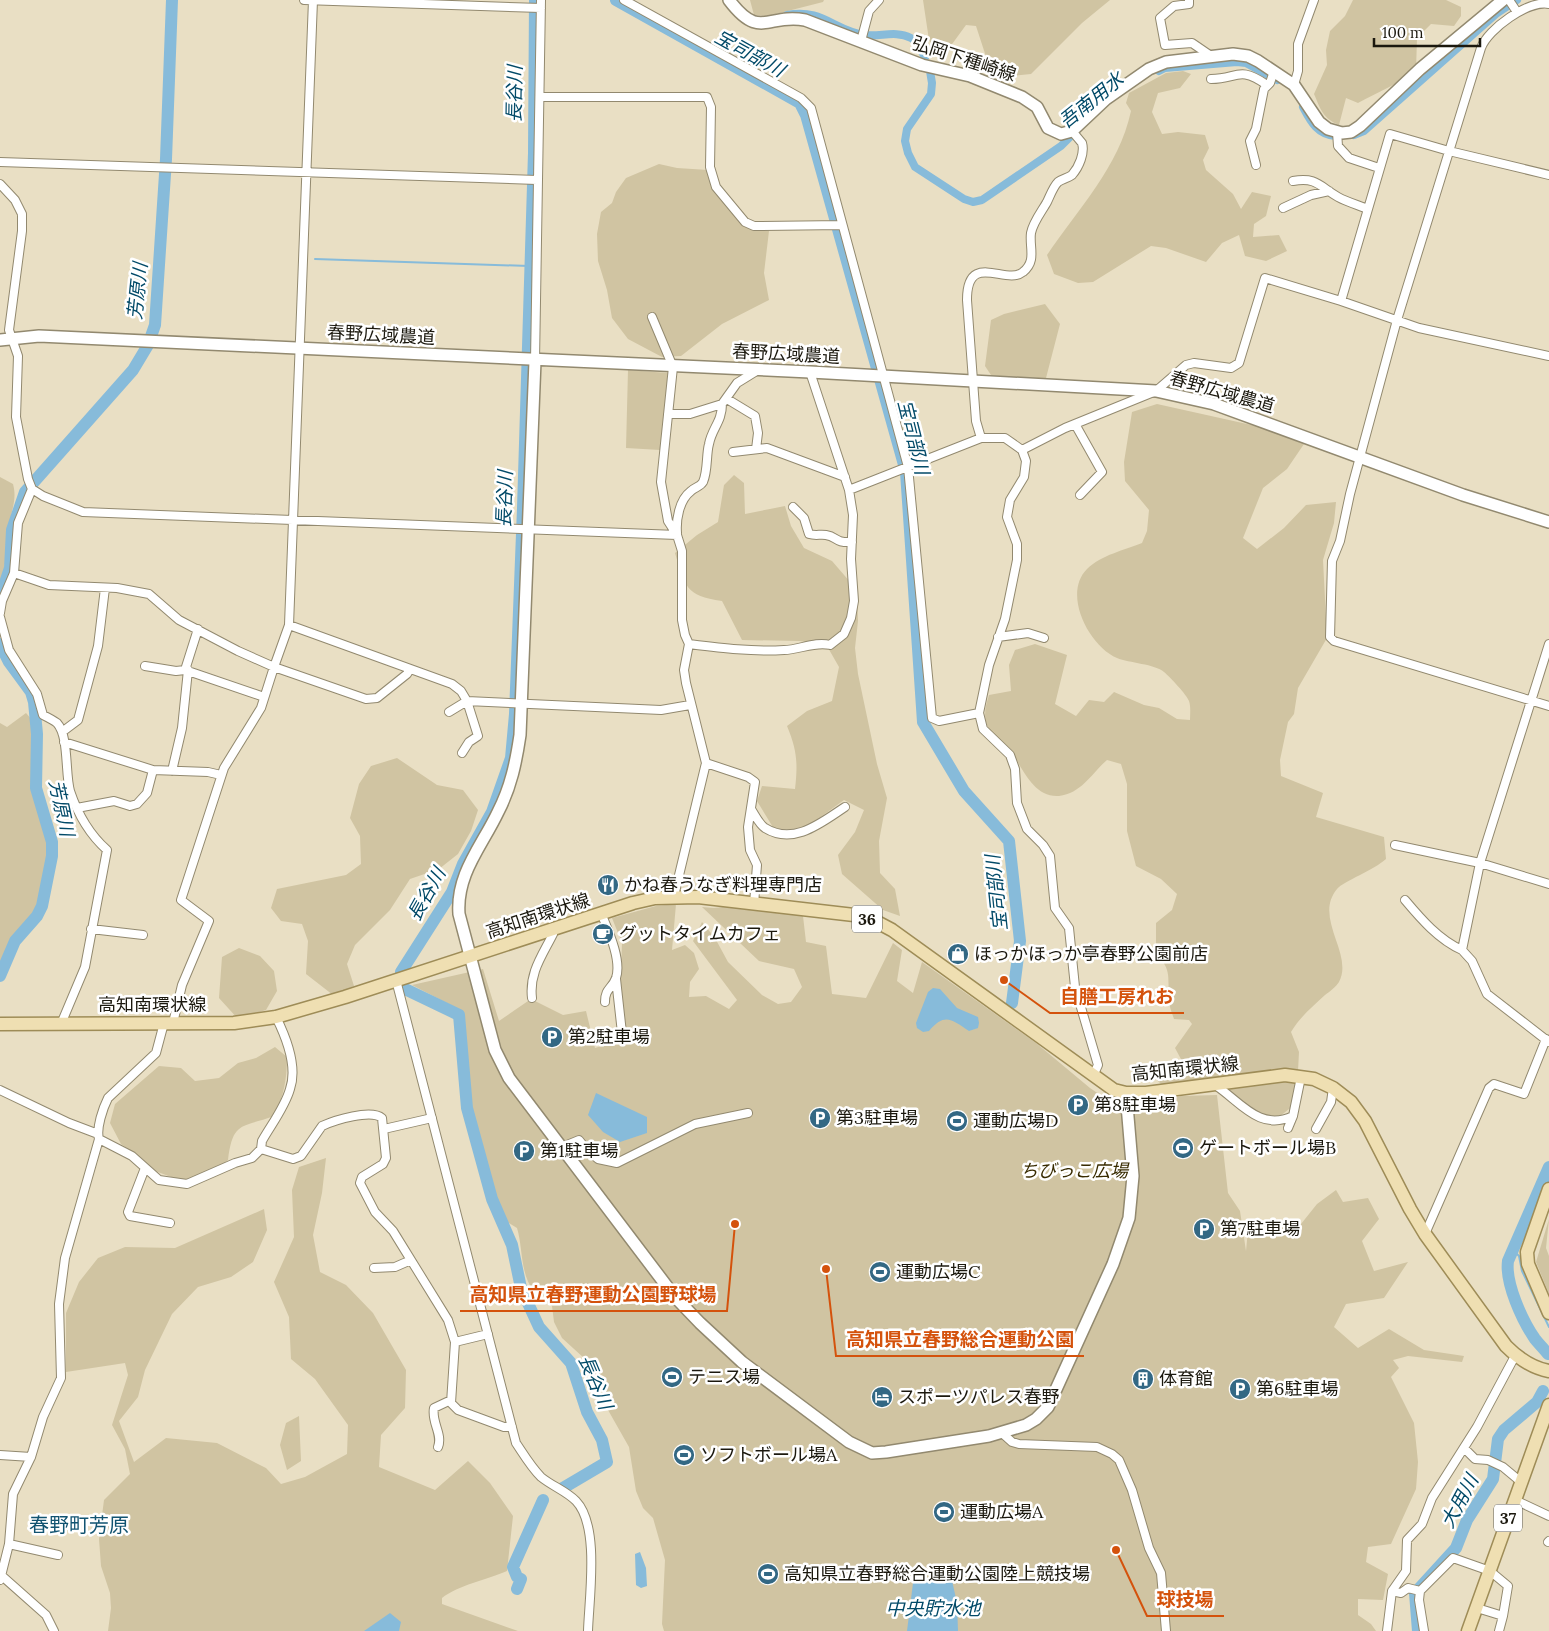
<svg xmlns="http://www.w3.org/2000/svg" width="1549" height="1631" viewBox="0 0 1549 1631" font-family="Lora,'Noto Sans JP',serif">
  <rect width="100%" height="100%" fill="#e9dfc4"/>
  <path fill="#d0c4a2" d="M750 0H824L823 2 768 16 754 15Z
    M923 0H1110L1082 23 1031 74 993 78 976 26 966 25 947 51 934 49 929 40Z
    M1353 0H1446L1461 7V16L1454 26 1431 24 1417 38 1416 71C1398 84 1378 92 1358 103L1346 98 1339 125C1323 119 1320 108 1314 94L1327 65 1326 50 1330 31 1345 16Z
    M1183 71 1191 74 1180 88 1158 93 1152 112 1162 134 1178 132 1205 135 1209 148 1203 160 1206 170 1233 194 1241 209 1252 192 1271 196 1266 216 1254 224 1253 237 1279 235 1287 251 1266 261 1245 256 1239 235 1222 243 1206 262 1166 248 1151 246 1093 282 1078 283 1054 274 1047 255C1078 209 1119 167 1131 111L1126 103 1129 93 1166 73Z
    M659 164 677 168 708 170C717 199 737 226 769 231L764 273 769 300 722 324 681 356 662 357 628 339 612 318 607 290 598 261 597 234 601 212 612 203 616 192 626 178Z
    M1045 304 1060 324 1046 378H993L985 366 991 320 1004 314Z
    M628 370 668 373 660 450 626 448Z
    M1157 404 1256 426 1304 444 1287 469 1263 488 1243 538 1257 549 1284 528 1306 505 1336 502 1334 523 1323 560 1327 638 1298 688 1294 714 1288 722 1280 760 1281 776 1323 793 1316 817 1384 837 1386 859C1374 870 1344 881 1337 889 1313 918 1354 954 1339 982 1336 987 1329 992 1325 995 1312 1007 1300 1017 1291 1032L1299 1052 1297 1090 1294 1105 1279 1117 1260 1116 1213 1079 1164 1087 1157 1080 1184 1078 1182 1061 1175 1048 1192 1024 1189 1020 1174 1019C1172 1013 1169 1006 1169 1000 1167 977 1173 972 1156 953V923L1172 910 1177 894 1161 879 1136 866 1127 831V784L1121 764 1107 760C1091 774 1082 793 1059 796 1032 798 1021 764 1008 747 1003 740 990 734 987 725 983 714 986 705 989 695L1011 691 1009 665 1015 650 1035 644 1067 655 1055 704 1076 716 1089 700 1104 702 1114 692 1144 705 1159 708 1177 719 1190 720C1190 714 1191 707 1189 701 1187 695 1170 677 1164 672 1155 664 1129 663 1117 658 1089 646 1062 594 1087 569 1101 555 1125 550 1142 543L1147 531 1149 510 1125 481 1124 462 1132 412Z
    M734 475 744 483 745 514 785 506 791 526 804 548 832 561 857 590 858 621 855 648 858 674 877 764 887 798 879 841 880 873 895 889 900 916 883 910 842 874 838 855 855 832 864 810 844 800 803 830 774 829 757 801 762 786 795 789C798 763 797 750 787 726L807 711 832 701 839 667 827 646 800 641 742 640 722 601C685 596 685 586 675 553L697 535 718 522 724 485Z
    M0 477 13 484C17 499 12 508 10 522 7 545 6 566 0 589Z
    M26 713 33 721 40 799 50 819 54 860 48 887 35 913 0 963V723L7 727Z
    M397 758 437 785 463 790 478 810 471 831 458 854 439 869 410 879 390 910 355 945 347 964 354 986 333 995 306 974 308 941 302 924 281 921 271 908 277 889 346 875 361 864 360 836 350 818 359 784 371 766Z
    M676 904 672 950 685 945 694 953 699 969 690 982 689 997 706 996 729 1009 737 1000 693 941 702 922 715 938 728 962 762 995 778 1004 791 1002 802 987 794 969 759 961 702 907 714 908 731 906 803 916 806 942 826 946 832 994 866 998 893 943 902 950 897 981 913 993 922 962 1036 1043 1090 1088 1109 1101 1146 1107 1181 1096 1217 1095 1228 1193 1240 1211 1246 1251 1249 1219 1289 1227 1301 1224 1317 1204 1336 1190 1343 1202 1368 1198 1379 1219 1362 1241 1374 1271 1408 1262 1384 1298 1346 1304 1334 1327 1358 1348 1389 1329 1424 1350 1464 1356 1462 1362 1408 1356 1393 1360 1399 1368 1391 1377 1414 1423 1418 1462 1416 1489 1391 1544 1368 1547 1366 1562 1388 1574 1383 1600 1358 1599V1615L1371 1624 1376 1631H664L662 1624 665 1560 653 1518 643 1508 636 1491 629 1447 608 1410 597 1376 585 1359 562 1338 554 1322 552 1306C546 1301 539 1297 534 1291 520 1275 523 1247 517 1228L501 1218 470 1107 462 1011 412 985 483 969 499 1021 531 999 563 1015 586 1011 595 1048 624 1039 620 1003 622 943 612 918 656 906Z
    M239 948 260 956 274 971 277 991 266 1010 238 1019 219 998 222 957Z
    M275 1047 287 1057C287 1079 284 1096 274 1116 241 1128 233 1121 228 1160L214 1172 192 1181 171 1177 150 1169 141 1158 121 1144 110 1123 115 1104 159 1066 181 1068 195 1081 219 1078 238 1063 256 1058Z
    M326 1158 322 1193 313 1235 320 1272 346 1285 373 1313 406 1370 405 1408 381 1435 379 1467 435 1490 468 1461 490 1483 513 1516 507 1571C488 1579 457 1586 442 1598V1604L518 1631H108L111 1608 110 1593 101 1566 99 1539 104 1500 130 1474 125 1449 112 1425 128 1375 125 1363 66 1372V1313L79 1282 98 1258 125 1247 175 1248 264 1209 267 1230 253 1262 231 1277 198 1287 172 1314 145 1370 138 1397 119 1421 134 1462 166 1438 217 1443 266 1468 281 1484 305 1477 347 1454 348 1425 315 1379 291 1359 289 1317 274 1282 294 1237 292 1190 299 1167Z
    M1549 1219 1546 1248 1549 1256V1294L1536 1262Z
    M299 1416 301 1461 287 1470 280 1445 286 1423Z"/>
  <path fill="#87bbda" d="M933 988 940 989 957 1008 978 1017 979 1023 978 1028 969 1031C952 1020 945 1012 929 1031L923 1032 917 1028 916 1023 928 992Z
    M596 1093 647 1117V1133L620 1142 603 1132 588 1115Z
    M640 1552 646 1568 647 1586 641 1588 636 1585 635 1554Z
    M951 1576 957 1603 958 1631H907L913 1583 917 1580Z
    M390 1613 401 1622 399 1631H364Z"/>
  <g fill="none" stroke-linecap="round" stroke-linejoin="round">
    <path stroke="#87bbda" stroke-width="2" d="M315 259 529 266
      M1513 1250 1519 1256 1522 1271 1549 1327"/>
    <path stroke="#87bbda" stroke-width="8" d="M787 15C823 8 834 31 865 35 881 37 895 30 911 38 917 41 921 51 925 57
      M930 71 932 83 931 94 907 129 905 141 908 153 915 167 964 199 973 202 982 200 1061 146 1077 130
      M1159 71 1165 68 1237 62 1246 63 1277 80
      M1303 107C1311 122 1317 134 1335 136
      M1354 135 1364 131 1496 14 1517 0"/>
    <path stroke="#87bbda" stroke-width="12" d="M616 0 800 103 806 115 906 472 923 722 964 791 1009 841 1020 941 1012 1003
      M0 598 10 568 12 530 25 492 133 370 148 345 155 325 166 159 172 0
      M0 644 9 662 31 692 34 702 37 734 36 788 52 842V856L42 906 37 916 15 941 0 976
      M401 972 452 892 463 864 492 812 511 758 515 714 523 508 534 153 535 0
      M405 989 459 1015 467 1108 492 1199 512 1245 521 1288 539 1327 571 1363 587 1412 602 1440 607 1462 563 1488
      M1548 1354C1544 1349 1539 1344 1535 1339 1522 1320 1505 1283 1508 1261L1549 1167
      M517 1589 521 1579 517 1577 513 1567 543 1500
      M1418 1631 1415 1593 1456 1548 1467 1520 1493 1479 1498 1439 1504 1430 1537 1402 1543 1391"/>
    <g stroke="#92896f" stroke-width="10">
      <path id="street" d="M304 0 541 8
        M624 0 801 98 811 108 908 467 932 718 939 721 979 713
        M1189 0V4L1174 6 1160 18 1165 45 1192 43 1211 56
        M1509 0 1517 12
        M1549 4C1528 0 1488 29 1481 48L1397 320 1350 494 1340 541 1332 561 1330 637 1334 641 1549 706
        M861 41 869 11 879 0
        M1211 79C1238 79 1238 65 1267 85
        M1294 85 1298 71V44L1314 0
        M540 97H707L711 107 710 167 716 187 745 222 754 226 842 225
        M1337 132 1338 146 1349 158 1379 168
        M0 162 537 180
        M1256 165 1250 141 1256 129 1264 89 1270 83 1274 71
        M1293 181C1317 177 1319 186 1338 197 1347 202 1358 205 1368 209
        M0 184 15 200 22 214V231L9 330 18 356 16 417 28 479 32 489 43 496 83 512 677 535
        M1283 208 1311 195 1329 191
        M1341 301 1390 134 1449 151 1549 175
        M652 317 673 367 661 482 668 521 677 535 682 551V620L685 635 689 644 684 670 686 683 706 763 674 896
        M535 361 541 0
        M727 399 755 416 758 433 756 449
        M668 414H690L722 404 737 383 758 370
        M1075 424 1102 472 1080 495
        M981 438 976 421 967 300C967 250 1006 286 1023 272 1037 261 1029 247 1031 233 1033 222 1042 211 1047 202 1050 196 1053 187 1058 182 1062 179 1068 178 1072 175 1079 167 1085 153 1082 143L1072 131
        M1022 450 1065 428 1156 391 1186 365 1194 363 1231 368 1239 363 1265 278 1341 301 1419 328 1549 356
        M733 452 767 448 845 477
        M849 490 981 438H1005L1022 450 1026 461 1024 477 1010 500 1007 517 1017 544V560L1005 619 989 665 979 713 983 729 1010 755 1015 769 1017 803 1027 829 1043 845 1050 856 1055 908 1069 928 1075 987 1098 1065 1093 1076
        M793 507 804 518 809 534C816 536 820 534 826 535 838 537 834 543 852 542
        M677 533C676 520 679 500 691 491 695 487 700 487 703 482 708 471 706 455 709 444 712 428 722 422 722 404
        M14 573 49 585 117 588 149 594 179 620 238 651 274 667 289 625 313 0
        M0 613 2 601 14 573 18 523 32 489
        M0 617 9 650 37 694 43 715C47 717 53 720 57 723 69 736 65 773 70 791 78 815 89 834 107 850L85 967 61 1024
        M289 625 452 684 461 691 467 701 661 710 690 705
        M198 629 185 670 264 697
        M998 637 1028 633 1044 638
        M689 644C721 648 752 652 784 650 799 650 815 641 830 645L844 634 851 618 854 601 851 559 853 515 849 490 810 372
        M1549 644 1480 863 1462 950 1472 961 1487 994 1549 1042
        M145 666 176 671 185 670
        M449 712 467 701 478 736 469 742 462 753
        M62 732 78 720 98 646 105 588
        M64 742 153 770 208 772 221 775
        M706 763 748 777 755 782 748 827 750 850 757 865 754 904
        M172 771 182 728 188 670
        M77 808 114 801 130 806 137 804 147 793 153 770
        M751 809C755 815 759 824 765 828 794 846 822 822 845 807
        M1395 845 1480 863 1549 884
        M1405 900C1421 919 1439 940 1462 950
        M601 913C608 930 622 960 616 978 612 989 605 988 605 1002
        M91 929 143 935
        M616 979 622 1033
        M396 980 516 1443C524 1455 531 1467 541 1477 552 1486 566 1491 576 1501 600 1526 589 1598 588 1631
        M532 998C529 973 542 956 553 934V929
        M164 1023 156 1053 108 1098C103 1108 96 1128 99 1139L132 1156 159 1180 187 1184 235 1163 252 1158 261 1149 293 1159 301 1156 322 1126C335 1120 371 1109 382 1118L386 1158 383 1164 362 1177 360 1183 375 1212 393 1231 448 1320 455 1342 451 1403 458 1410 504 1427H512
        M173 1023 182 985 209 921 181 900 224 768 261 708 274 667 366 699 377 698 407 674 410 669
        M1215 1085C1240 1101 1259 1132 1293 1116L1301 1077
        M0 1090 69 1123 98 1134
        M1288 1128 1293 1116
        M384 1129 432 1118
        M1316 1129 1331 1102 1333 1088
        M562 1147 579 1140 587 1150 598 1159 617 1163 695 1124 748 1113
        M261 1149 262 1141C271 1125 285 1107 290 1089 298 1066 286 1037 276 1017
        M145 1168 128 1212 130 1216 170 1223
        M1425 1234 1489 1088 1494 1084 1524 1094 1546 1039
        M374 1268 395 1267 411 1260
        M455 1342 488 1334
        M1002 1433 1012 1442 1019 1444 1097 1447 1112 1454 1119 1460 1132 1490 1149 1548 1161 1573 1166 1631
        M438 1447C443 1434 431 1422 434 1408L451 1400
        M1464 1448 1475 1459 1488 1460 1503 1467 1521 1482
        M0 1455 31 1457
        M1515 1500 1549 1516
        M1548 1542 1549 1541
        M9 1544 58 1555
        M2 1576 46 1615 54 1631
        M0 1580 9 1544 13 1494 31 1457 43 1417 61 1378 59 1304 65 1258 99 1139
        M1392 1591 1401 1593 1408 1588 1420 1591
        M1477 1608 1503 1616 1499 1631
        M1387 1631 1392 1591 1406 1571 1407 1540 1422 1524 1432 1498 1477 1427 1515 1356
        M1424 1631 1419 1600 1420 1591 1453 1558 1490 1571 1508 1586 1503 1616"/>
    </g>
    <g stroke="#92896f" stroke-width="14">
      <path id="secondary" d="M729 0C760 41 767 13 805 20L922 65 970 76 1022 97 1037 107 1048 128 1061 134 1072 131 1106 99 1149 69 1166 62 1233 54 1248 56 1258 61 1294 85 1319 122 1328 129 1342 133 1351 132 1360 126 1420 69 1503 0
        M0 340 39 336 810 372 1156 391 1214 404 1463 495 1549 522
        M535 361 520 735C516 762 511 787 498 812 482 846 456 874 459 914L495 1050 509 1078 675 1297 700 1323 742 1362 849 1442 872 1453 886 1452 989 1436 1026 1425 1036 1419 1048 1407 1113 1264 1129 1218 1133 1176 1126 1093"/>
    </g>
    <g stroke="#9e8c57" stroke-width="15">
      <path id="primary" d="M0 1024 234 1023 276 1017 345 997 633 903 655 898 698 897 854 915 875 921 892 930 1114 1090 1126 1093H1146L1285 1075 1314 1079 1333 1088 1351 1102 1365 1121 1410 1209 1425 1234 1506 1346C1518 1358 1532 1368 1549 1371
        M1549 1189 1527 1252 1528 1264 1549 1313
        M1468 1631 1549 1405"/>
    </g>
    <use href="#street" stroke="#fff" stroke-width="8"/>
    <use href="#secondary" stroke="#fff" stroke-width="11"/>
    <use href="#primary" stroke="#efdfb2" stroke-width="12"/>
  </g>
  <defs>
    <g id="restaurant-disc" transform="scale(1.125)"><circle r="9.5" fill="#336884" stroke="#fff"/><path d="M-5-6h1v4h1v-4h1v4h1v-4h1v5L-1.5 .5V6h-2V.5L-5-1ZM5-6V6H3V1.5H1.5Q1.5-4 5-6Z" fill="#fff"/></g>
    <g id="cafe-disc" transform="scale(1.125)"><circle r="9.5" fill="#336884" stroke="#fff"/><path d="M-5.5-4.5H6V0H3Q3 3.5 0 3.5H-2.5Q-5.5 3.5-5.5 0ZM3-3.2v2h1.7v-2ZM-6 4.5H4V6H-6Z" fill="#fff"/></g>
    <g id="shop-disc" transform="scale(1.125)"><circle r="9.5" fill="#336884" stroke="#fff"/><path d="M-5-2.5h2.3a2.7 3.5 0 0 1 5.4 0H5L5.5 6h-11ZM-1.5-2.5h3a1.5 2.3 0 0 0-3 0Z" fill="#fff"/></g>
    <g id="parking-disc" transform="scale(1.125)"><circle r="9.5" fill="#336884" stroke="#fff"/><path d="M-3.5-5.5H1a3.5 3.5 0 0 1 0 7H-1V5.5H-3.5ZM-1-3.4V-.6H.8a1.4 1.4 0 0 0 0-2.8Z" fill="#fff"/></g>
    <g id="stadium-disc" transform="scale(1.125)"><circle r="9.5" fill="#336884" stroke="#fff"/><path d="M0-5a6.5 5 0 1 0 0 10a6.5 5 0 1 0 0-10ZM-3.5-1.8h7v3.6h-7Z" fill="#fff"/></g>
    <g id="building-disc" transform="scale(1.125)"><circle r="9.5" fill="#336884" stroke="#fff"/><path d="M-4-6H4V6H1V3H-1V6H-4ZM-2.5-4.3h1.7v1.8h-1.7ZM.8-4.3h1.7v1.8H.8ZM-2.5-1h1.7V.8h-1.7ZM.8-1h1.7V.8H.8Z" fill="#fff"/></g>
    <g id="hotel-disc" transform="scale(1.125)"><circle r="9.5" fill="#336884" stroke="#fff"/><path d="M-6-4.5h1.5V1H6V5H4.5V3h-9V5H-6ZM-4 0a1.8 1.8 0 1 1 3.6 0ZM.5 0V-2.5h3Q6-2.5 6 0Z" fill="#fff"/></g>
  </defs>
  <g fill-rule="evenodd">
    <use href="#restaurant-disc" x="608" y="885"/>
    <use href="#cafe-disc" x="603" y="934"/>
    <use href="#shop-disc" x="958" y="954"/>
    <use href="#parking-disc" x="552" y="1037"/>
    <use href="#parking-disc" x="1078" y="1105"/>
    <use href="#parking-disc" x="820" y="1118"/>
    <use href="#stadium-disc" x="957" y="1121"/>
    <use href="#stadium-disc" x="1183" y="1148"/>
    <use href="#parking-disc" x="524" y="1151"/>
    <use href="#parking-disc" x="1204" y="1229"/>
    <use href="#stadium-disc" x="880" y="1272"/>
    <use href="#stadium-disc" x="672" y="1377"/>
    <use href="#building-disc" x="1143" y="1379"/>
    <use href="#parking-disc" x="1240" y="1389"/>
    <use href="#hotel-disc" x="882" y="1397"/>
    <use href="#stadium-disc" x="684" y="1455"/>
    <use href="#stadium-disc" x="944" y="1512"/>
    <use href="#stadium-disc" x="768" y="1574"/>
  </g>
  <g text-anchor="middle" stroke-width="5" stroke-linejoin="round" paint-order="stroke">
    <g fill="#fff" stroke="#5f5d56" stroke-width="1">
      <rect x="852" y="905.5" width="30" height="27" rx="4"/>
      <rect x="1494" y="1504.5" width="28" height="27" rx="4"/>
    </g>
    <g font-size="16" font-weight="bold" fill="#1b180e">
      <text x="867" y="925">36</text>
      <text x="1508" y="1524">37</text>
    </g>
    <g font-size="18" fill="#1b180e" stroke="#fff">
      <text transform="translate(964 59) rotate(18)" y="6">弘岡下種崎線</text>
      <text transform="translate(381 335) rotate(3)" y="6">春野広域農道</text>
      <text transform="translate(786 354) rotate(3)" y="6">春野広域農道</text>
      <text transform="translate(1222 392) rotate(16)" y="6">春野広域農道</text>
      <text transform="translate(538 916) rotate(-18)" y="6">高知南環状線</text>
      <text x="152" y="1011">高知南環状線</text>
      <text transform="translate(1185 1069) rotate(-6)" y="6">高知南環状線</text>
    </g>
    <g font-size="18" fill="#1b180e" stroke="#fff" text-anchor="start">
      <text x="624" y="891">かね春うなぎ料理専門店</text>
      <text x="619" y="940">グットタイムカフェ</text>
      <text x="974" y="960">ほっかほっか亭春野公園前店</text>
      <text x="568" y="1043">第2駐車場</text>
      <text x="1094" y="1111">第8駐車場</text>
      <text x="836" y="1124">第3駐車場</text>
      <text x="973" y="1127">運動広場D</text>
      <text x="1199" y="1154">ゲートボール場B</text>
      <text x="540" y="1157">第1駐車場</text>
      <text x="1220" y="1235">第7駐車場</text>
      <text x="896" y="1278">運動広場C</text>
      <text x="688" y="1383">テニス場</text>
      <text x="1159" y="1385">体育館</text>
      <text x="1256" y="1395">第6駐車場</text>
      <text x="898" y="1403">スポーツパレス春野</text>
      <text x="700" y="1461">ソフトボール場A</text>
      <text x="960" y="1518">運動広場A</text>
      <text x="784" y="1580">高知県立春野総合運動公園陸上競技場</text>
    </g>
    <g font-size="18" font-style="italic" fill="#382b01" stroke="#fff">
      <text x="1074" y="1177">ちびっこ広場</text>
    </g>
    <g font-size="19" font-style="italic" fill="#024a68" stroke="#fff">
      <text transform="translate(750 53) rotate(29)" y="7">宝司部川</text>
      <text transform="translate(514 94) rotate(-89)" y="7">長谷川</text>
      <text transform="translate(1091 100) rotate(-39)" y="7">吾南用水</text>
      <text transform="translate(137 291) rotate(-84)" y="7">芳原川</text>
      <text transform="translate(914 437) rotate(76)" y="7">宝司部川</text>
      <text transform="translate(504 499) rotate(-88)" y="7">長谷川</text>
      <text transform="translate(62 808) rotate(78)" y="7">芳原川</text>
      <text transform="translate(996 893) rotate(-96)" y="7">宝司部川</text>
      <text transform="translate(426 894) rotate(-61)" y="7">長谷川</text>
      <text transform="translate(596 1382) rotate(67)" y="7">長谷川</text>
      <text transform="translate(1459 1501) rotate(-62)" y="7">大用川</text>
      <text x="933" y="1615">中央貯水池</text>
    </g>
    <g font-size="20" fill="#115371" stroke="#fff">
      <text x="79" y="1532">春野町芳原</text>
    </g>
  </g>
  <path fill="none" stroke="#d4520c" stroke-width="2" d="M1004 980L1050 1013H1184M735 1224L727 1311H460M826 1269L836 1356H1084M1116 1550L1147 1616H1224"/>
  <g fill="#d4520c" stroke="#fff" stroke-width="2">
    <circle cx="1004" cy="980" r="5"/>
    <circle cx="735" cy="1224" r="5"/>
    <circle cx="826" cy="1269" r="5"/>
    <circle cx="1116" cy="1550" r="5"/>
  </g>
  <g font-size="19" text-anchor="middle" font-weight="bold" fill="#d4520c" stroke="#fff" stroke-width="5" stroke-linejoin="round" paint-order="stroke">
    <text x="1117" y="1003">自膳工房れお</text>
    <text x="593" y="1301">高知県立春野運動公園野球場</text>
    <text x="960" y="1346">高知県立春野総合運動公園</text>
    <text x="1185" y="1606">球技場</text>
  </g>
  <path d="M1374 38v8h106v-8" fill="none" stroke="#1b180e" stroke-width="2.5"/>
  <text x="1382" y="38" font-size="15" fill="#1b180e" stroke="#ffffff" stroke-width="4" paint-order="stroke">100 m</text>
</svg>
